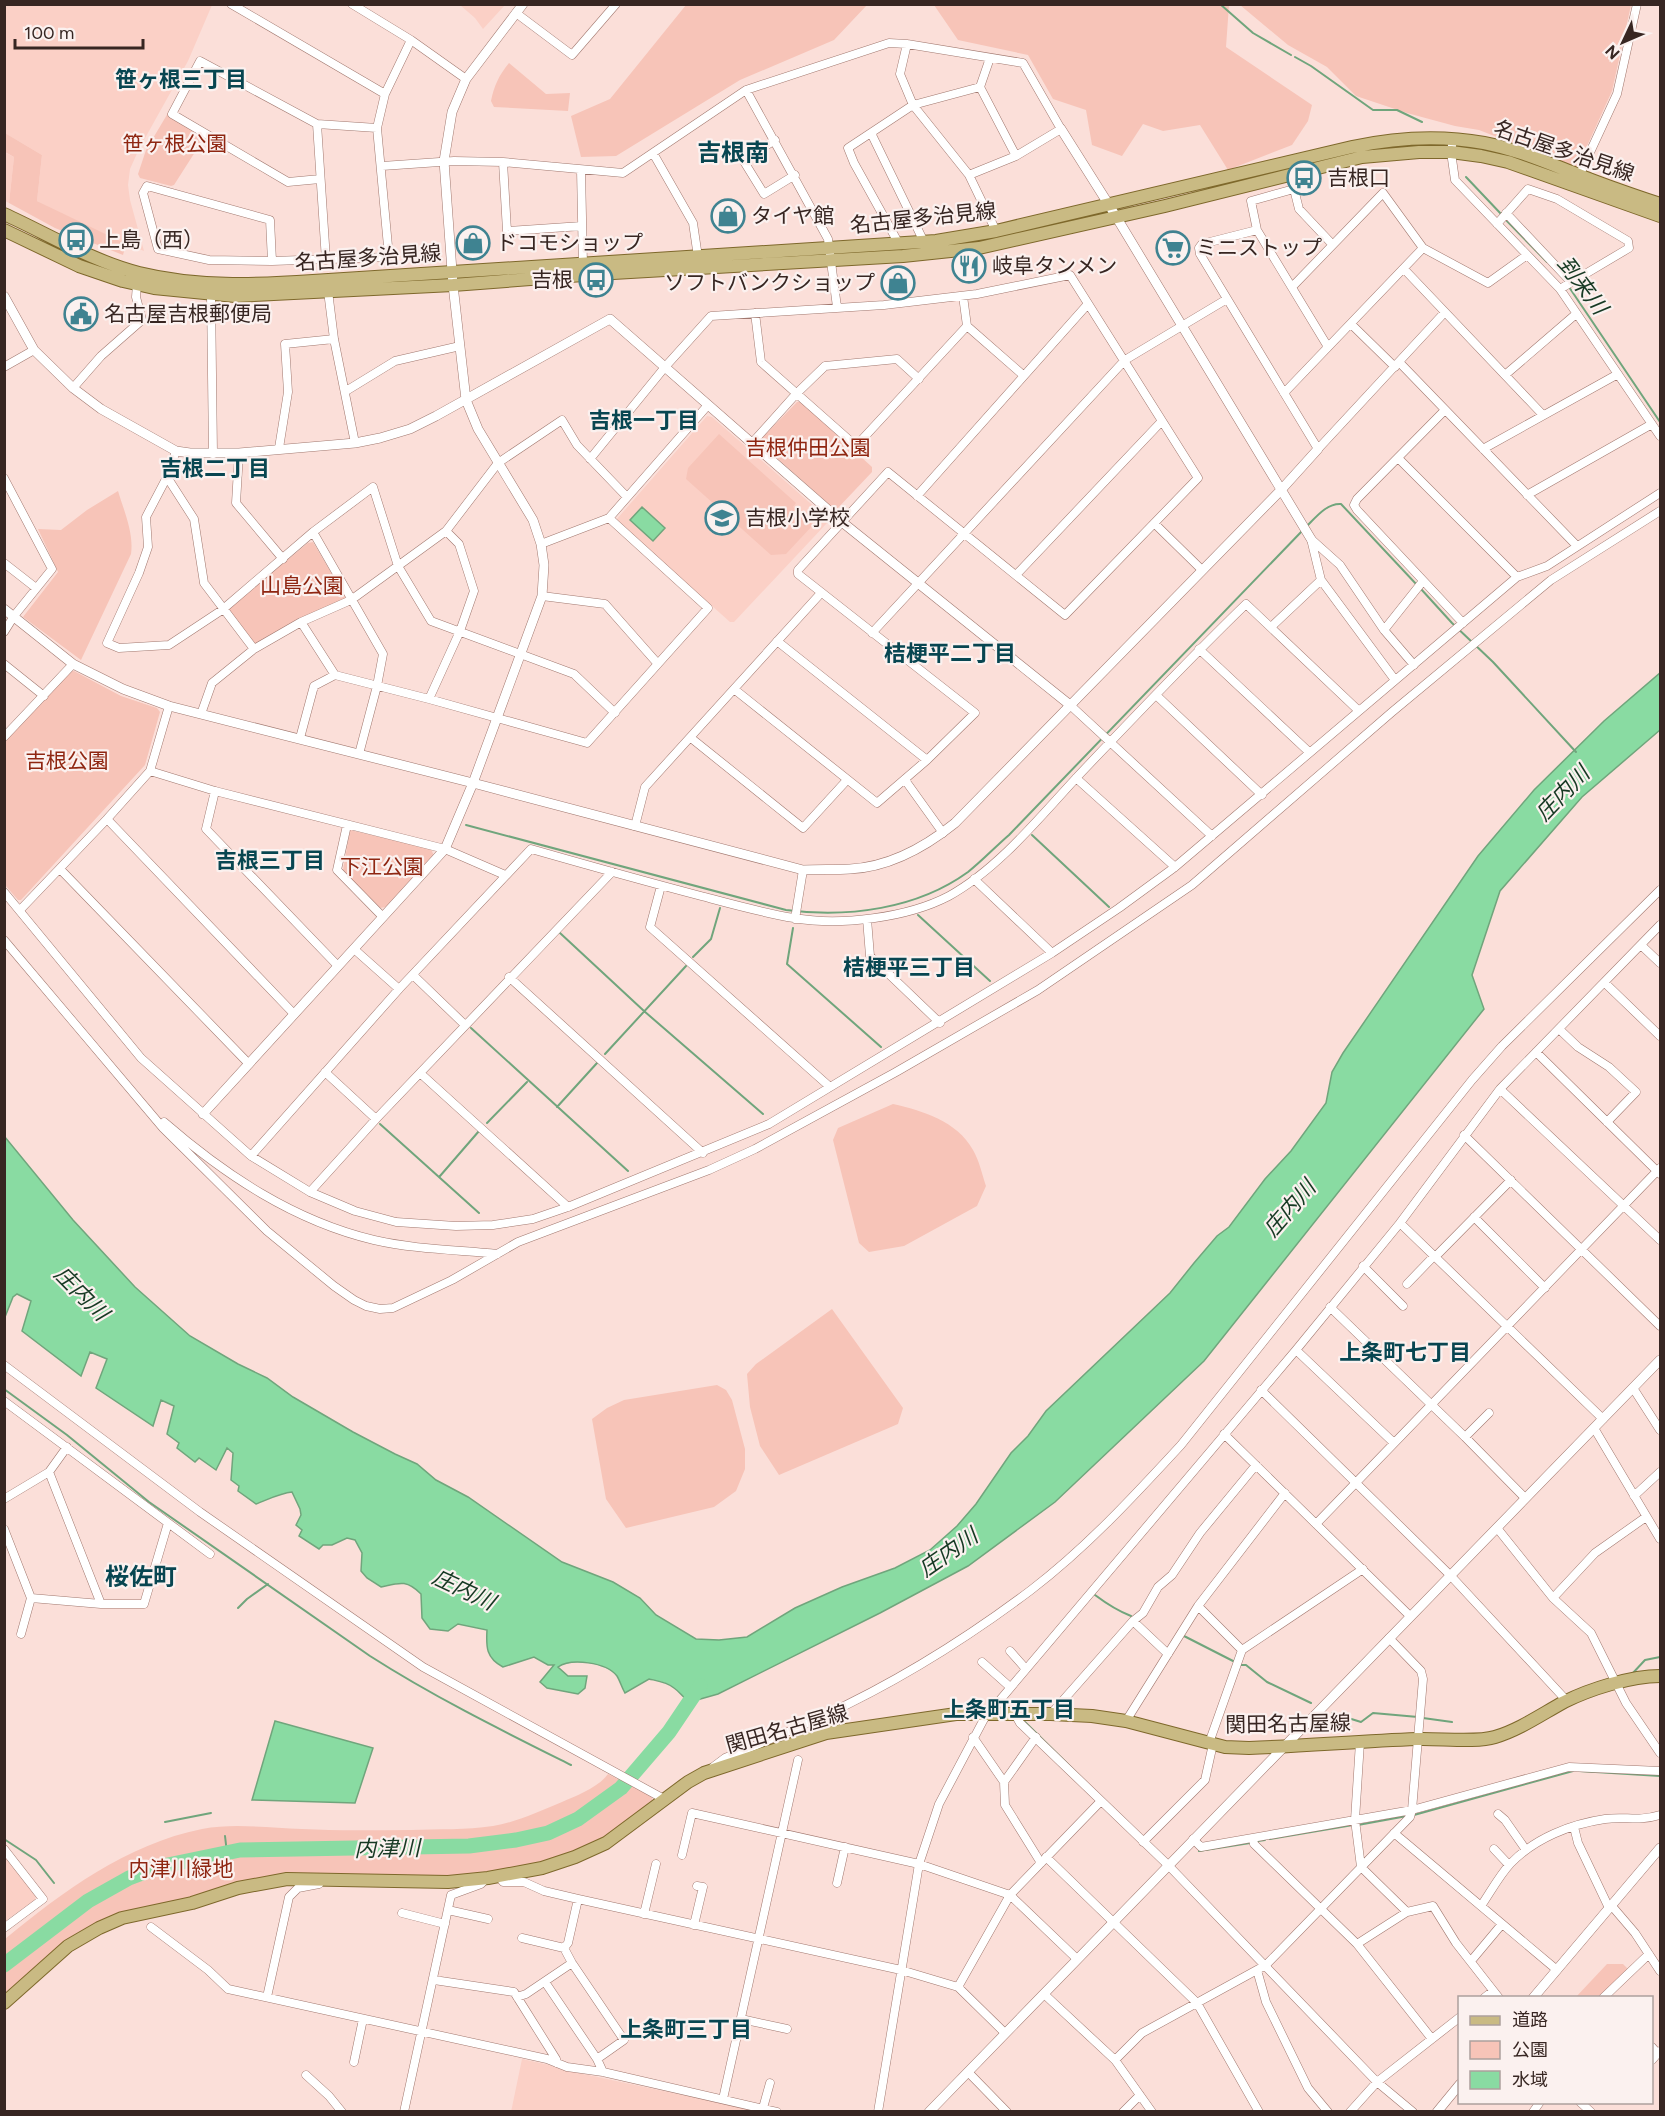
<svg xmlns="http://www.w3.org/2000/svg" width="1665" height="2116" viewBox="0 0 1665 2116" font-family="Figtree,'Noto Sans JP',sans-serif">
  <rect width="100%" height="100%" fill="#fbdfd9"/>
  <path fill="#fbd0c6" d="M5 5H212L188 61 139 149 130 169 128 185 130 200 144 251 108 237 37 201 42 155 5 133Z
    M460 5H505L483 29 475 18Z
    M4 152 14 157 9 203 5 201Z
    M707 416 712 417 826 517 827 523 734 622H730L616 520Z
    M4 1854 36 1895 35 1900 5 1921Z
    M522 2059 549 2065 560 2069 757 2111 511 2112Z"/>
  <path fill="#f7c4b8" d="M686 5H867L834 40 740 80 616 156 581 157 571 116 610 99Z
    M934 5H1229L1226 47 1312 105 1308 121 1292 145 1228 170 1200 125 1163 131 1143 124 1122 156 1092 145 1086 110 1053 99 1028 55 958 40Z
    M1240 5H1631L1612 91 1577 168 1479 130 1455 126 1407 113 1356 96 1327 67 1288 45Z
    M509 63 546 94 570 93 568 111 494 107 491 101C494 86 499 75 509 63Z
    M168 113 203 134 204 138 174 185 171 186 140 178 138 174 146 150Z
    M5 133 42 155 37 201 126 244 123 255 55 228 9 203 14 157 5 152Z
    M797 402H801L872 467V472L837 509 833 508 760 443V440Z
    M719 434 796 503 793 507 813 525 786 554 771 555 686 479 688 468Z
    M118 491C124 511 134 533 131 554L81 660 23 617 58 572 38 529 61 530 87 510Z
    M313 542 345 596V599L257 646 252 645 229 612V608L308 543Z
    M70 671H74L121 696 157 708 160 712 145 765 21 900H18L5 885 4 740Z
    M350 830 431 849 434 856 387 907 379 908 343 870Z
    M893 1104C923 1111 957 1121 973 1150 979 1160 982 1174 986 1186L977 1206 904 1246 869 1252 859 1243 833 1140 838 1128Z
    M832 1309 903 1408 898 1424 779 1475 760 1446 750 1407 747 1374 756 1364Z
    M717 1385 726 1390 732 1400 745 1449V1469L736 1491 714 1507 626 1528 606 1499 592 1419 607 1408 624 1400Z
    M608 1774 651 1796 654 1802 593 1846 530 1867 449 1878 242 1884 66 1942 5 1993V1939C62 1892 127 1844 202 1829 234 1823 268 1828 302 1829 338 1831 375 1830 411 1830 438 1829 466 1830 493 1826 517 1822 540 1811 562 1802 576 1796 599 1787 608 1774Z
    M1607 1964H1623L1629 1970 1601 1997 1575 1998Z"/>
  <path fill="#89dba2" stroke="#70a57c" stroke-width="1.5" d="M642 507 665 528 653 541 630 520Z
    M1660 673V730L1582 797 1500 891 1472 975 1484 1009 1204 1361 1055 1502 968 1566 880 1613 718 1694 690 1702C683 1698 680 1692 674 1688 667 1682 658 1681 649 1679L625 1693C622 1688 620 1681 617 1676 606 1662 571 1658 558 1667L568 1676H587L585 1688 578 1694 547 1688 540 1682 554 1665H548L534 1657 503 1667C486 1658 486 1647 487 1630L458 1624 448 1631 430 1629 422 1618 421 1594C406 1579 399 1583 381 1587L367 1578 361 1571 362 1553 355 1540 347 1538 332 1545H323L319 1549 299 1536 302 1530 296 1525 301 1515 300 1509 292 1492C280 1493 267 1500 256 1504L238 1491 239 1486 231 1480 233 1453 227 1448 216 1470 199 1458 195 1462 177 1448 179 1443 167 1434 174 1406 161 1400 153 1426 96 1388 107 1359 90 1352 81 1376 22 1331 31 1301 17 1294 13 1297 5 1317V1137L73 1220 135 1287 190 1336 238 1364 267 1378 293 1397 353 1432 395 1454 417 1464 436 1480 468 1497 562 1562 613 1582 640 1598 656 1615 696 1639 719 1640 747 1637 795 1608 842 1587 895 1568 930 1550 957 1526 976 1504 1011 1453 1028 1436 1046 1411 1170 1293 1194 1263 1217 1236 1229 1227 1265 1179 1291 1151 1326 1103 1332 1072 1343 1053 1478 856 1534 790 1604 721Z
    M275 1721 373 1748 355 1803 252 1800Z"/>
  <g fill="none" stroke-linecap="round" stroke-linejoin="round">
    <path stroke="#70a57c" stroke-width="2" d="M1220 4 1253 33 1291 55
      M1295 57 1311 66 1373 110H1397L1422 122
      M1466 177 1502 215
      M1505 219 1547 262
      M1569 287 1660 422
      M1307 526C1316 517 1327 503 1341 504L1417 585
      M1421 589 1452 623 1493 662 1576 752
      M466 825 786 910C848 918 917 909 968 872 982 861 995 847 1009 835L1303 530
      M1032 835 1109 907
      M918 915 990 981
      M793 928 787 964 881 1047
      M560 933 644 1011 763 1114
      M693 957 711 939 720 908
      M471 1028 628 1171
      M605 1054 686 966
      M557 1107 597 1063
      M487 1123 527 1082
      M380 1124 479 1213
      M440 1176 479 1131
      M4 1389 67 1435 149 1502 370 1656C434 1697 503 1731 571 1765
      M1095 1595C1107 1604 1118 1611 1131 1616
      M238 1608 247 1599 268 1584
      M1184 1636 1235 1662
      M1241 1665H1246L1267 1682 1311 1703
      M1632 1674 1645 1660 1660 1657
      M1332 1713 1361 1722 1373 1713 1418 1717
      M1423 1718 1452 1722
      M1025 1722 1087 1783
      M1462 1734H1481
      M1579 1771 1660 1776
      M1414 1815 1573 1771
      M165 1822 211 1813
      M1358 1825 1407 1816
      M225 1836 227 1853
      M4 1839 36 1860 54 1883
      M1270 1839 1353 1825
      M1258 1841 1265 1840
      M1199 1851 1250 1843
      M1405 2112 1406 2111"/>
    <path stroke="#89dba2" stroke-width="15" d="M4 1965 88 1901 129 1878 158 1867 240 1850 469 1846 516 1840 548 1833 578 1819 621 1788 669 1732 700 1686"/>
    <g stroke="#a1786f" stroke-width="9">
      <path id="minor" d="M231 4 385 94
        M352 4 411 40 466 79
        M516 13 572 55 616 4
        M907 44 900 74 913 105 969 175 996 231
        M990 58 980 87 1016 156
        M746 90 828 239 837 307
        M317 124 326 260
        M871 133 924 242
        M1453 139 1451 152 1455 180 1560 289 1660 436
        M775 140 743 160 764 194 795 175
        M653 153 693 223 698 257
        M503 162 507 231 582 226
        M382 166 454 161 503 162 623 173 746 90 889 43 907 44 1023 63 1061 129 1016 156 969 175
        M581 170 583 265
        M1579 176 1617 94 1637 4
        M320 179 288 182 172 114 200 61 317 124 377 128
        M1506 213 1571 282
        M1497 224 1528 189 1557 199 1628 241 1629 248 1560 289
        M1257 230 1251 201 1294 189 1299 209 1332 244
        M899 244 854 163 848 148 913 105 980 87
        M272 261 270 220 147 186 143 193 158 249 209 260 272 261 389 257 377 128 385 94 411 40
        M1404 269 1543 415
        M1292 287 1383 193 1423 248 1488 283 1527 255
        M328 291 334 339 355 443
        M211 295 213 454
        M963 296 967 326
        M755 313 761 362 856 446 967 326 1023 375
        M1351 324 1395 367
        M1328 347 1257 230 1202 244 1199 248 1200 254 1318 449 1445 312
        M1399 362 1577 546
        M4 367 34 350
        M1505 375 1576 314
        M73 388 101 356 142 320 136 297 137 284
        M346 391 395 361 460 346
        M1284 393 1423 248
        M1445 410 1357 499 1354 505 1357 510 1463 623
        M752 443 796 394 825 366 897 359 919 379
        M279 448 288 392 285 344 334 339
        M1483 449 1618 374
        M176 451 167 477 146 517 148 547 139 573 107 643 119 648 169 645 222 610 313 532 373 487 398 566 431 621 574 674 615 713
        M239 453 236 503 283 559
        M1398 458 1517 577
        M590 459 665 367 711 316 884 305 977 294 1070 275 1198 478 1065 615 888 472 798 570V574L975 713 927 760 877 803 734 689
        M167 477 194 519 204 583 254 649
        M4 478 52 569 14 616 4 632
        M1527 495 1652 424
        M917 496 1087 305
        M1155 524 1202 570
        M313 532 383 654 377 686 359 754
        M1311 539 1321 580 1395 680
        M1311 539 1340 565 1384 630 1414 665
        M541 544 609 518 708 405
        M4 563 36 588
        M1016 575 1161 422
        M542 596 605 604 658 664
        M301 622 335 675 429 699 587 743 708 608 609 518
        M1271 627 1321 580
        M1384 630 1423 581
        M872 633 1125 360 1227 299
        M777 641 927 760
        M1199 649 1309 752
        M4 664 44 696
        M1156 695 1262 795
        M429 699 460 631 474 591 459 544 446 531
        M1070 705 1212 836
        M201 714 212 683 254 649 301 622 351 600 446 531 498 463 562 420 577 445 627 497
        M4 737 73 664
        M300 738 314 686 335 675
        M691 738 803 828 847 780
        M150 771 215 791 445 849 505 875
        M1076 778 1175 867
        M905 780 943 833
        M215 791 206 829 338 966
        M107 819 294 1014
        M347 825 337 870 383 917
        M635 826 645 787 821 593
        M60 869 249 1064
        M974 879 1052 953
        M661 886 650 927 830 1087
        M4 892 141 1058 251 1156 310 1192 355 1211 396 1222 456 1226 493 1225 533 1219 568 1207 769 1124 1052 953 1119 908 1175 867 1517 577 1547 566 1660 493
        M20 910 107 819 150 771 169 706
        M795 919 803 870
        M867 919 870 956 940 1023
        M4 940 163 1128 267 1231 334 1286 354 1300 366 1306 380 1309 393 1308 452 1280 518 1242 709 1170 755 1149 896 1072 1038 990 1192 885 1392 712 1551 580 1660 511
        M1642 946 1660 963
        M354 949 399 989
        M413 975 465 1025
        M509 977 703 1153
        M1605 983 1660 1036
        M1559 1029 1578 1047 1609 1067 1636 1092 1607 1122
        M1536 1052 1660 1174
        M325 1072 376 1119
        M420 1073 568 1207
        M1500 1089 1660 1240
        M164 1122C225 1175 294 1221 374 1240 413 1249 457 1250 497 1254
        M1464 1135 1660 1326
        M251 1156 399 989 531 849C587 865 644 881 701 896 731 904 763 913 794 918 840 926 907 918 949 896 998 869 1040 817 1078 776 1133 718 1188 660 1246 604L1359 711
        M310 1192 376 1119 612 872
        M1474 1217 1545 1288
        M1400 1223 1603 1419
        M1435 1257 1511 1180
        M1363 1266 1403 1306
        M1407 1284 1434 1256
        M1330 1307 1465 1437 1525 1498
        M1296 1350 1394 1443
        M4 1365 200 1512 423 1667 664 1799
        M1633 1388 1660 1430
        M1261 1390 1450 1575 1567 1701
        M4 1401 210 1554
        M1594 1428 1660 1539
        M1224 1434 1410 1616
        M1465 1437 1489 1413
        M49 1472 101 1604H144L168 1523
        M1634 1496 1660 1472
        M4 1499 49 1472 67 1447
        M1316 1524 1660 1168
        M1497 1528 1553 1598 1591 1633 1626 1703 1660 1753
        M4 1529 31 1598 101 1604
        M1553 1598 1595 1553 1646 1517
        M1198 1606 1242 1650
        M1133 1621 1168 1654
        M21 1634 31 1598
        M1010 1651 1025 1668
        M982 1662 1010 1687
        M1015 1714 1020 1723 1168 1865 1377 2082 1413 2112
        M1051 1714 1133 1621 1143 1613 1158 1587 1172 1575 1200 1533 1256 1465
        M1126 1721 1198 1606 1285 1493
        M973 1737 1004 1782
        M1036 1737 1004 1782 1005 1805 1041 1863
        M1360 1742 1355 1820 1361 1867 1407 1912
        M1209 1743 1242 1650 1363 1569
        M713 1767 725 1758C757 1745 789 1732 821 1717 895 1683 966 1639 1031 1590 1086 1548 1134 1496 1181 1445L1472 1080 1502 1046 1660 890
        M1498 1814 1505 1820 1526 1850
        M1574 1827 1578 1843 1609 1908
        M1394 1833 1557 1970
        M1253 1838 1254 1844 1357 1944 1432 2039
        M1193 1839 1201 1847 1412 1810 1569 1767 1660 1771
        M1143 1842 1205 1780 1213 1744
        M4 1849 43 1899 4 1928
        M1494 1849 1509 1865
        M682 1855 692 1813 919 1864 1010 1895 1077 1959
        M1046 1857 1197 2003 1259 2112
        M499 1876 503 1882H524L544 1891 578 1899 901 1970 958 1987 1005 2033
        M837 1883 845 1847
        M578 1899 568 1943 564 1948 572 1963 624 2040 597 2059
        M1611 1905 1635 1933 1660 1971
        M1481 1906C1490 1893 1499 1876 1510 1864 1535 1838 1571 1824 1605 1819 1626 1816 1637 1822 1660 1815
        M448 1910 488 1919
        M402 1913 445 1924
        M644 1914 656 1864
        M694 1925 703 1887 697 1886
        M151 1927 208 1970 228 1989 547 2059 567 2067 603 2072 777 2112
        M522 1938 564 1948
        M1357 1944 1407 1912 1433 1906 1456 1943 1499 1998
        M1471 1961 1502 1924
        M1257 1970 1266 2002 1308 2088 1328 2112
        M434 1980 514 1992 556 2059 557 2063
        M545 1982 597 2059 603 2072
        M958 1987 1010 1895 1100 1802
        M1044 1994 1115 2060 1152 2112
        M267 1997 289 1897 298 1888 319 1884
        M517 1997 526 1994 572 1963
        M1484 1998 1493 1991
        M1603 1998 1649 1954
        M741 2019 787 2029
        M1652 2047 1658 2054
        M1115 2060 1142 2033 1266 1965 1410 1817 1412 1810 1423 1679 1421 1671 1389 1638
        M1652 2060 1660 2051
        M354 2062 363 2019
        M968 2072 1007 2112
        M306 2075 329 2096 342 2112
        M723 2099 798 1760
        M1580 2102 1591 2112
        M763 2108 770 2083
        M404 2112 451 1895 481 1884 485 1880
        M878 2112 919 1864 939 1804 984 1719 1296 1350 1400 1223 1500 1089 1660 925
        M1123 2112 1140 2095
        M1350 2112 1377 2082 1460 2017
        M1533 2112 1540 2102"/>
    </g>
    <g stroke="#a1786f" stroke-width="10">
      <path id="tertiary" d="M1061 129 1109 205 1311 539
        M4 296 34 350 73 388 101 409 176 451 190 453H239L355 443 380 438 410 429 436 416 610 319 842 522 1070 705
        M4 609 73 664 123 689 169 706 473 783 803 870C819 869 834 870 850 869 890 867 924 848 955 823L1281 490 1318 449
        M203 1114 445 849 473 783 542 596 544 565 541 544 533 520 478 429 466 400 453 285 444 161 452 112 466 79 523 4
        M1533 1998 1660 1848
        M929 2112 1660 1360
        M1437 2112 1460 2084"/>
    </g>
    <g stroke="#7e682b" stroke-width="14">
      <path id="primary" d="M4 214C48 234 92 261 139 273 196 287 255 285 313 281L936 241 996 231 1352 147C1394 138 1441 135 1484 143 1516 149 1548 163 1579 175 1606 186 1633 195 1660 204
        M4 230 79 266 123 281 154 288 235 296 453 285 596 274 903 256 979 248 1165 206 1362 157 1419 152H1451L1481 156 1508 162 1660 216
        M4 2003 68 1946 99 1928 122 1918 192 1903 238 1888 287 1879 448 1882 488 1878 542 1868 575 1857 606 1843 688 1782 704 1773 826 1733 956 1714H1051L1092 1716 1126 1721 1225 1747 1249 1748C1305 1746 1361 1741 1417 1739 1439 1738 1476 1743 1495 1737 1519 1730 1542 1714 1564 1702 1590 1689 1631 1676 1660 1676"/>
    </g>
    <use href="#minor" stroke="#fff" stroke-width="8"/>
    <use href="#tertiary" stroke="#fff" stroke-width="9"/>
    <use href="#primary" stroke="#c9ba83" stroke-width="12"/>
  </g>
  <defs>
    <g id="bus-ring" transform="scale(1.725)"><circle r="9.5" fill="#fbf1ef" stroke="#3f8391" stroke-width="1.5"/><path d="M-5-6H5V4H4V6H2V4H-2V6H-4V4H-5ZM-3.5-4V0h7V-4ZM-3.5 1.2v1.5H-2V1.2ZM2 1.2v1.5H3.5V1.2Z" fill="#3f8391"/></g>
    <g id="shop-ring" transform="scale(1.725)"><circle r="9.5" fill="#fbf1ef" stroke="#3f8391" stroke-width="1.5"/><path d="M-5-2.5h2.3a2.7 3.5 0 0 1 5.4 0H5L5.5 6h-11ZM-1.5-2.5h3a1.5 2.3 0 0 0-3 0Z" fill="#3f8391"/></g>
    <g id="supermarket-ring" transform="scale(1.725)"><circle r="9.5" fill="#fbf1ef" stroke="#3f8391" stroke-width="1.5"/><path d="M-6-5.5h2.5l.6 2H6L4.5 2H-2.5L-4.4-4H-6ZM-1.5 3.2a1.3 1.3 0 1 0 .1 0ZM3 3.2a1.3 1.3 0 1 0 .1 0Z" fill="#3f8391"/></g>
    <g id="restaurant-ring" transform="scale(1.725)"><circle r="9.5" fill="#fbf1ef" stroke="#3f8391" stroke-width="1.5"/><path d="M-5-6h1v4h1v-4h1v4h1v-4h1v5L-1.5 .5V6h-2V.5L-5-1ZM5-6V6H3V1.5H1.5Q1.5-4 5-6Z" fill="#3f8391"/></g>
    <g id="civic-ring" transform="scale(1.725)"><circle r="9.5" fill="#fbf1ef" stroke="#3f8391" stroke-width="1.5"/><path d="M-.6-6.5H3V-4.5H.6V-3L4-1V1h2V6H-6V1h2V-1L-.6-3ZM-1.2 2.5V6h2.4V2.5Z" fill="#3f8391"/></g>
    <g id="school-ring" transform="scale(1.725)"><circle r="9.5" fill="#fbf1ef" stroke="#3f8391" stroke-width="1.5"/><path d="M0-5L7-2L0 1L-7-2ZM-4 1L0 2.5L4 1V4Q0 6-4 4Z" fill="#3f8391"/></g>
  </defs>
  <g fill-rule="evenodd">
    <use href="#bus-ring" x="1304" y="178"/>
    <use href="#shop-ring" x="728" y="216"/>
    <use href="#bus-ring" x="76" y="240"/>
    <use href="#shop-ring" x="473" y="243"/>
    <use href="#supermarket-ring" x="1173" y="248"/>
    <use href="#restaurant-ring" x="969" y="266"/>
    <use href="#bus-ring" x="596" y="280"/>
    <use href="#shop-ring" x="898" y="283"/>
    <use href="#civic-ring" x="81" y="314"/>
    <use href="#school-ring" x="722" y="518"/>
  </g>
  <g text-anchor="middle" stroke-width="4.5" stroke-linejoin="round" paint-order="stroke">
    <g font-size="21" fill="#8f2611" stroke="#fbf1ef">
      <text x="175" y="151">笹ヶ根公園</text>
      <text x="808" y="455">吉根仲田公園</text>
      <text x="302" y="593">山島公園</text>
      <text x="67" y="768">吉根公園</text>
      <text x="382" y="874">下江公園</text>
      <text x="181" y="1876">内津川緑地</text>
    </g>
    <g font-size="21" fill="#372622" stroke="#fbf1ef">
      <text transform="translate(1564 151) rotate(19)" y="7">名古屋多治見線</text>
      <text transform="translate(923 218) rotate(-6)" y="7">名古屋多治見線</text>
      <text transform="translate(368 258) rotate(-4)" y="7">名古屋多治見線</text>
      <text transform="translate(1288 1724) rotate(-1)" y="7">関田名古屋線</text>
      <text transform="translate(787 1729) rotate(-16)" y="7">関田名古屋線</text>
    </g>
    <g font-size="21" fill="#372622" stroke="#fbf1ef" text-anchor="start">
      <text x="1327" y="185">吉根口</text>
      <text x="751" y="223">タイヤ館</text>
      <text x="99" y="247">上島（西）</text>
      <text x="496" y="250">ドコモショップ</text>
      <text x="1196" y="255">ミニストップ</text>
      <text x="992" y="273">岐阜タンメン</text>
      <text x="573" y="287" text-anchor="end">吉根</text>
      <text x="875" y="290" text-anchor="end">ソフトバンクショップ</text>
      <text x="104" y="321">名古屋吉根郵便局</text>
      <text x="745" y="525">吉根小学校</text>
    </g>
    <g font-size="22" font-weight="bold" fill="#084651" stroke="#fbf1ef">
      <text x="181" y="87">笹ヶ根三丁目</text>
      <text x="644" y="428">吉根一丁目</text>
      <text x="215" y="476">吉根二丁目</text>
      <text x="950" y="661">桔梗平二丁目</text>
      <text x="270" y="868">吉根三丁目</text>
      <text x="909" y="975">桔梗平三丁目</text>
      <text x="1405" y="1360">上条町七丁目</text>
      <text x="1009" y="1717">上条町五丁目</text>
      <text x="686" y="2037">上条町三丁目</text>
    </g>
    <g font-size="22" font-style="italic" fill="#163923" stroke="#fbf1ef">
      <text transform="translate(1583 285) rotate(53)" y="8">到来川</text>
      <text transform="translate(1562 793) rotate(-46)" y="8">庄内川</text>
      <text transform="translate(1289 1208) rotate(-49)" y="8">庄内川</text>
      <text transform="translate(82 1293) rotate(45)" y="8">庄内川</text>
      <text transform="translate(948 1552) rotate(-35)" y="8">庄内川</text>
      <text transform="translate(464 1589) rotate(25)" y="8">庄内川</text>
      <text transform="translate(387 1848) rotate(-1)" y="8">内津川</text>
    </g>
    <g font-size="24" font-weight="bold" fill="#084651" stroke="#fbf1ef">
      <text x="733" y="161">吉根南</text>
      <text x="141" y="1585">桜佐町</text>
    </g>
  </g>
  <rect width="1665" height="2116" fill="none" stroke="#372622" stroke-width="12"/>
  <rect x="1458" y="1996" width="195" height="108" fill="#fbf1ef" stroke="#ada09d" stroke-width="1.5"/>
  <rect x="1470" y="2016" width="30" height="9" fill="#c9ba83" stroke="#ada09d" stroke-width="1.5"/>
  <text x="1512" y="2026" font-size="18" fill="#372622">道路</text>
  <rect x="1470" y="2041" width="30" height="18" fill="#f7c4b8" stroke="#ada09d" stroke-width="1.5"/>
  <text x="1512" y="2056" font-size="18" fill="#372622">公園</text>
  <rect x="1470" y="2071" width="30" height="18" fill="#89dba2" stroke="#ada09d" stroke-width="1.5"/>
  <text x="1512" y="2086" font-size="18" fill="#372622">水域</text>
  <g transform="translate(1623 42) rotate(226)" stroke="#fbf1ef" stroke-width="4.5" paint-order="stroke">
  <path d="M0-4.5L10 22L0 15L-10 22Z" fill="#372622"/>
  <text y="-9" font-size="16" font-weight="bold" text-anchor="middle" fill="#372622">N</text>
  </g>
  <path d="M15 39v9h128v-9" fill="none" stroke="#372622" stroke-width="3"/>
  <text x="24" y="39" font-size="18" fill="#372622" stroke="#fbf1ef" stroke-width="4.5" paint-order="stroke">100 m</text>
</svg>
